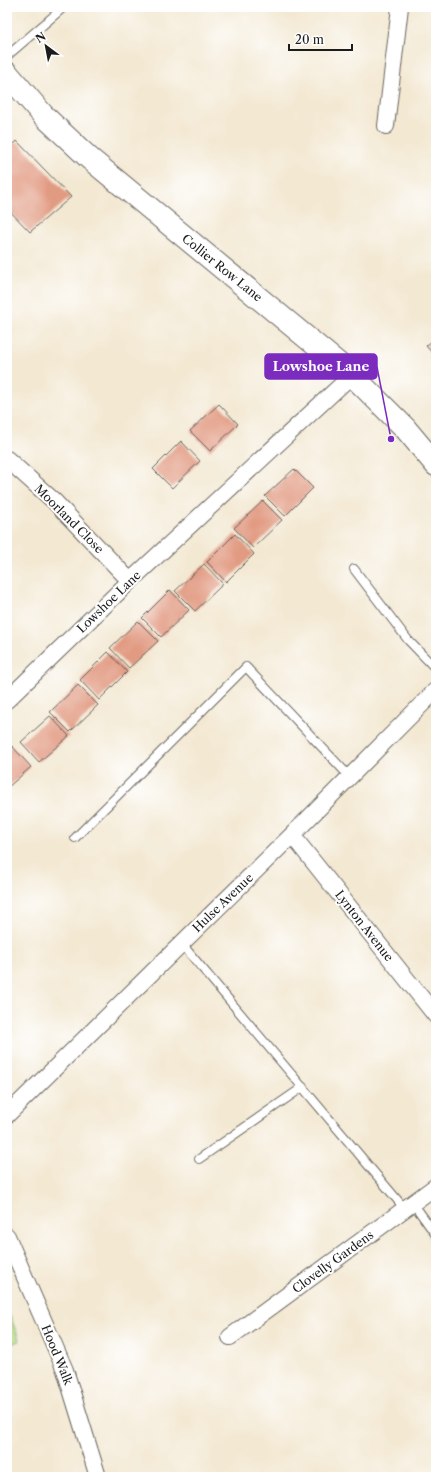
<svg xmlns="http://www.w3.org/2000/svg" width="443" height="1484" viewBox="0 0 443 1484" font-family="'Libre Caslon Text',serif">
  <rect width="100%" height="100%" fill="#fff"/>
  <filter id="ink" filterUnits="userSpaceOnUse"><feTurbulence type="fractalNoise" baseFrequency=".025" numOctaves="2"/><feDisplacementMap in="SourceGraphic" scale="8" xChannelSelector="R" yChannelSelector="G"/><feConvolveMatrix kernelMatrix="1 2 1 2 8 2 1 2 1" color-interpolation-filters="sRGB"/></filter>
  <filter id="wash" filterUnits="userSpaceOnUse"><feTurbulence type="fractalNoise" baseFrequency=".012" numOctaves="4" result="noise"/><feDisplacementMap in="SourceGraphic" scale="16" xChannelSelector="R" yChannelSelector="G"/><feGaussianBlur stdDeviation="0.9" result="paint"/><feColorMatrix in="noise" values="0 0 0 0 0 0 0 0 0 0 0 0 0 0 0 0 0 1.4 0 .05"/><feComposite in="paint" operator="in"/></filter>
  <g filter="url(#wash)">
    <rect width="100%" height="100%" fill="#f3e8d2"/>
    <path fill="#b1d882" stroke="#667a4f" d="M7 1309 20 1341 7 1345Z"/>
    <g id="blocks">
      <path fill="#e29b83" d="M17 141 71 197 30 232 7 208V151Z
        M436 337V357L426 346Z
        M219 404 238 424 210 451 190 431Z
        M181 441 200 461 172 488 153 469Z
        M294 469 313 488 285 516 265 496Z
        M263 501 282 520 253 548 234 528Z
        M235 534 254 554 226 582 207 562Z
        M204 564 223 584 195 611 175 591Z
        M170 590 189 610 161 637 142 618Z
        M138 621 158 641 129 668 110 648Z
        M108 652 127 672 99 700 80 680Z
        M78 685 98 705 70 732 50 712Z
        M50 716 69 736 39 762 21 742Z
        M12 746 31 767 7 788V751Z"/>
    </g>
  </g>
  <g filter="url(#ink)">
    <use href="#blocks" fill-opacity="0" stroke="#67635c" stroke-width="1"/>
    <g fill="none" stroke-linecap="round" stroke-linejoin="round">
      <g stroke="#67635c" stroke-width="10">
        <path id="service" d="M7 56 64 7
          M354 569 408 640 436 669
          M75 838 246 667 350 777
          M181 943 405 1209
          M199 1159 303 1087
          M413 1203 436 1235"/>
      </g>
      <g stroke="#67635c" stroke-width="18">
        <path id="minor" d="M386 126 400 7
          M7 459 54 501 130 581
          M7 700 130 581 352 375
          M292 835 436 1016
          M7 1115 292 835 436 690
          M7 1236 65 1370 98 1477
          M230 1337 436 1186"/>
      </g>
      <g stroke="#67635c" stroke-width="24">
        <path id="secondary" d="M7 73 43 115 89 158 352 375 405 428 436 465"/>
      </g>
      <use href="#service" stroke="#fff" stroke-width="8"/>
      <use href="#minor" stroke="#fff" stroke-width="16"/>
      <use href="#secondary" stroke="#fff" stroke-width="22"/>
    </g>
  </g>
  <g text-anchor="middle" stroke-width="4" stroke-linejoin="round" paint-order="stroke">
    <g font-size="12" fill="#1c1c1c" stroke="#fff">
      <text transform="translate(222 268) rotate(39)" y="4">Collier Row Lane</text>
      <text transform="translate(69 519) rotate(45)" y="4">Moorland Close</text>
      <text transform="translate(109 602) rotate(-44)" y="4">Lowshoe Lane</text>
      <text transform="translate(223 903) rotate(-44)" y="4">Hulse Avenue</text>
      <text transform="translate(364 926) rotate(52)" y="4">Lynton Avenue</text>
      <text transform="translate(333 1262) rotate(-36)" y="4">Clovelly Gardens</text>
      <text transform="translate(57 1355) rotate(68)" y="4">Hood Walk</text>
    </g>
  </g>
  <path fill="none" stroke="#7b2cbf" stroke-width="1.5" d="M391 439L377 367"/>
  <circle fill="#7b2cbf" stroke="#fff" stroke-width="1.5" cx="391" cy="439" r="4"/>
  <rect fill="#7b2cbf" stroke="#7b2cbf" stroke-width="1.5" x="265" y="354" width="112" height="25" rx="4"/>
  <g font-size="13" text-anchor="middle" font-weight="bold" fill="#fff">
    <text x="321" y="371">Lowshoe Lane</text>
  </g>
  <rect width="443" height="1484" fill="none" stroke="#fff" stroke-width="24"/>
  <g transform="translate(46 46) rotate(328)" stroke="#ffffff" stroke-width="3" paint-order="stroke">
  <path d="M0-3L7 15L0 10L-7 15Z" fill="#1c1c1c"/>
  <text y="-6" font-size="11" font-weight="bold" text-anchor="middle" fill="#1c1c1c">N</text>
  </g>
  <path d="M289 44v6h63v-6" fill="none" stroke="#1c1c1c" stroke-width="2"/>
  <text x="295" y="44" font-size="12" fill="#1c1c1c" stroke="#ffffff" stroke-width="3" paint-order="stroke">20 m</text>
</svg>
